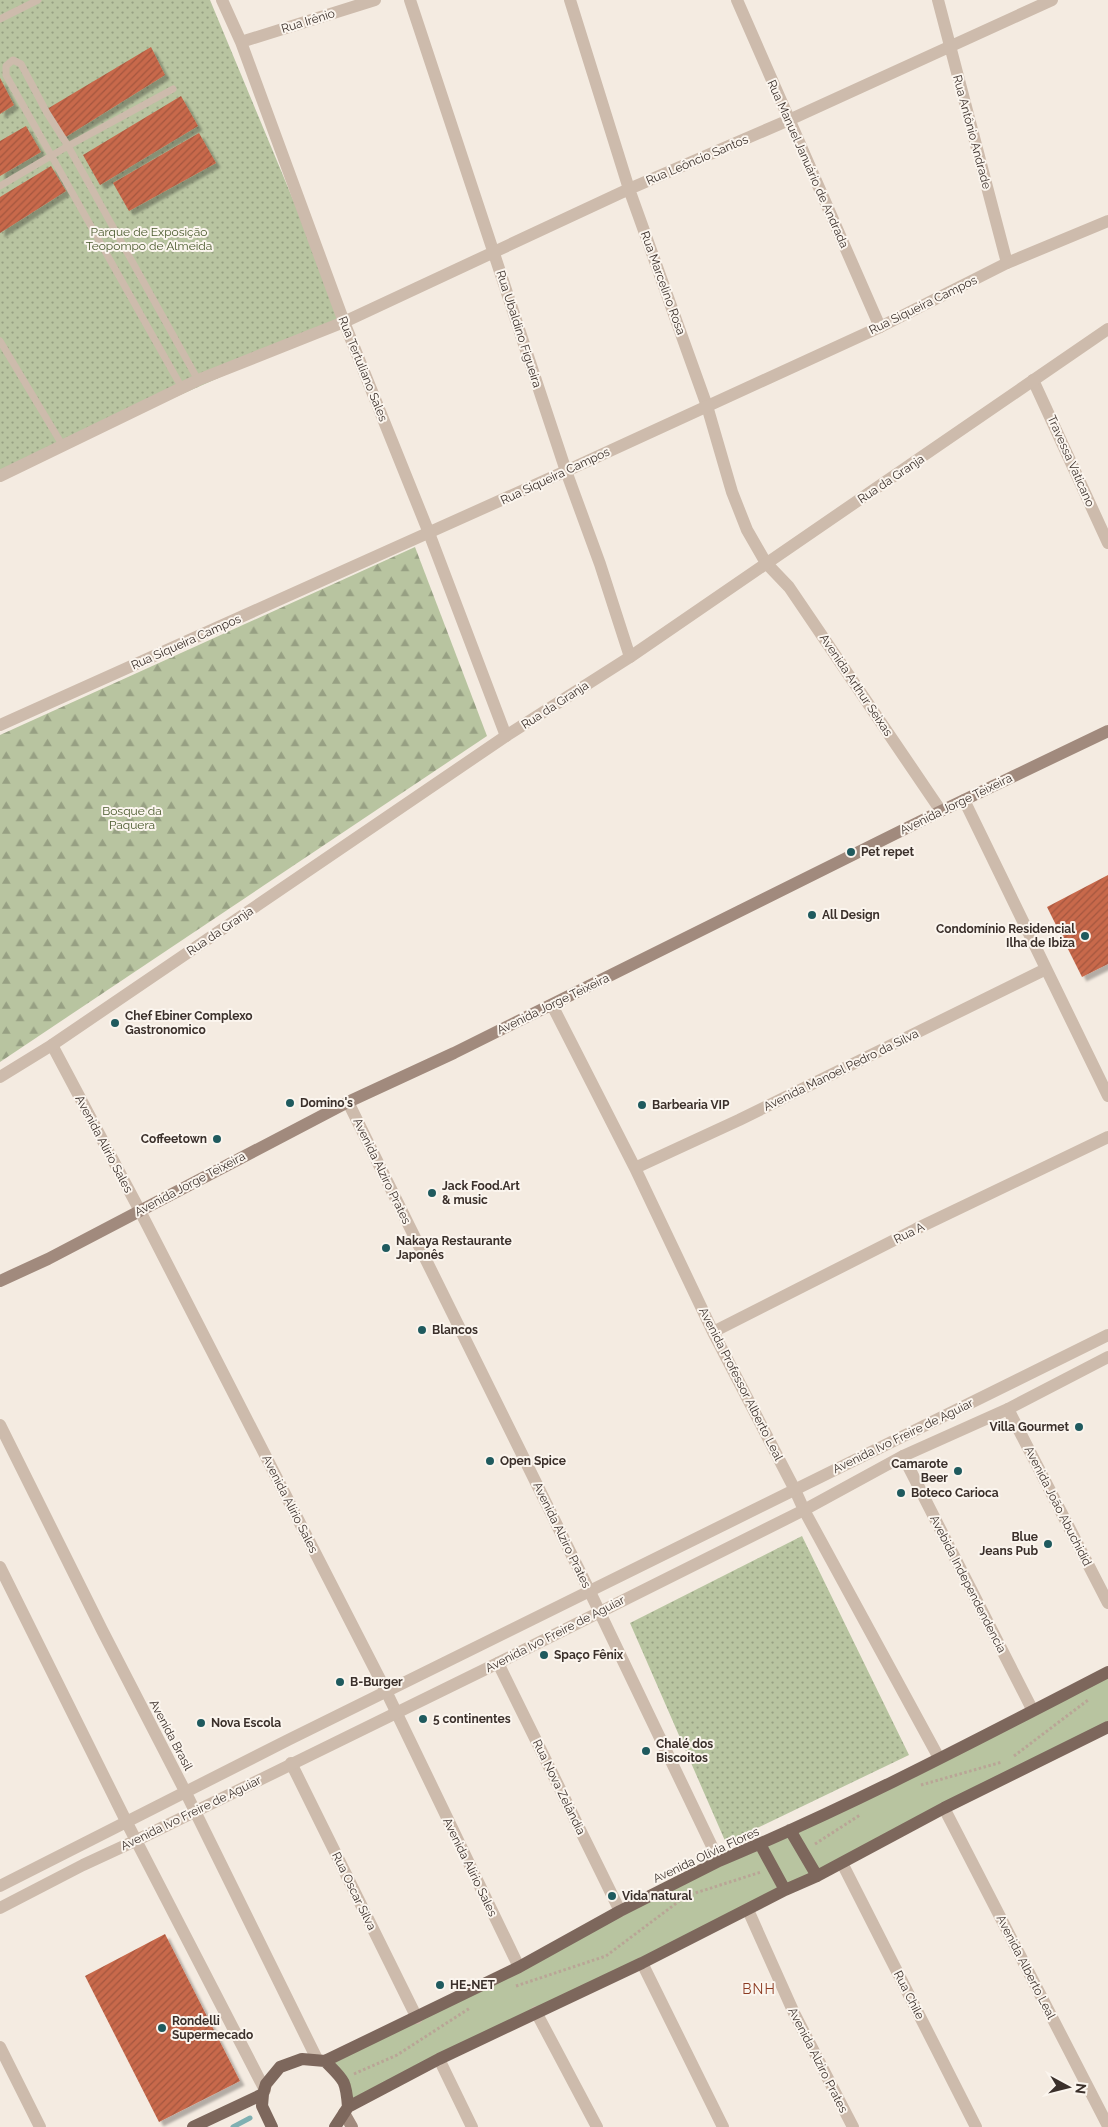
<svg xmlns="http://www.w3.org/2000/svg" width="1108" height="2127" viewBox="0 0 1108 2127" font-family="Raleway,sans-serif">
  <defs>
    <pattern id="forest-firs" width="22" height="20" patternUnits="userSpaceOnUse" patternTransform="scale(1.25)"><rect width="22" height="20" fill="#b8c4a0"/><path d="M5 1l3.5 6h-7zM16 11l3.5 6h-7z" fill="#97a083"/></pattern>
    <pattern id="park-dots" width="8" height="8" patternUnits="userSpaceOnUse" patternTransform="scale(1.25)"><rect width="8" height="8" fill="#b8c4a0"/><path d="M2 2h.1M6 6h.1" fill="none" stroke="#97a083" stroke-width="1.8" stroke-linecap="round"/></pattern>
    <pattern id="building-hatch" width="6" height="6" patternUnits="userSpaceOnUse" patternTransform="scale(1.25)"><rect width="6" height="6" fill="#c8694b"/><path d="M-1 1l2-2M0 6l6-6M5 7l2-2" fill="none" stroke="#a4573f"/></pattern>
    <filter id="shadow"><feDropShadow dx="4.5" dy="4.5" stdDeviation="1" flood-color="#0004"/></filter>
  </defs>
  <rect width="100%" height="100%" fill="#f4ebe1"/>
  <path fill="#b8c4a0" d="M1108 1673V1725L347 2107 346 2087 324 2060Z"/>
  <path fill="url(#forest-firs)" d="M415 547 487 736 0 1062V735Z"/>
  <path fill="url(#park-dots)" d="M0 0H210L344 322 0 475Z
    M802 1536 909 1755 726 1843 630 1623Z"/>
  <g fill="none" stroke-linecap="round" stroke-linejoin="round">
    <path stroke="#7fb0b2" stroke-width="5" d="M233 2127 250 2118"/>
  </g>
  <path fill="url(#building-hatch)" filter="url(#shadow)" d="M151 47 165 75 64 138 47 109Z
    M0 78 14 105 0 114Z
    M181 96 198 126 100 185 83 155Z
    M26 126 41 152 0 176V141Z
    M199 133 216 163 129 211 113 183Z
    M51 166 66 191 0 233V197Z
    M1108 875V964L1082 977 1047 907Z
    M165 1934 240 2081 159 2122 85 1976Z"/>
  <g fill="none" stroke-linecap="round" stroke-linejoin="round">
    <path stroke="#b9a596" stroke-width="3" stroke-dasharray="2.5 2.5" stroke-linecap="butt" d="M1014 1756 1088 1700
      M921 1785 1002 1762
      M815 1844 860 1815
      M516 1986 606 1956 686 1896 761 1872
      M354 2074 397 2055 470 2008"/>
    <path stroke="#cdbbac" stroke-width="7" d="M0 19 38 0
      M0 186 68 146 173 89
      M0 341 63 446
      M182 388 6 75V66L13 60 21 64 47 113 68 146 198 380"/>
    <path stroke="#cdbbac" stroke-width="12" d="M222 0 241 42 344 322 429 533 506 736
      M410 0 566 471 600 564 630 657
      M570 0 629 189 707 406 732 492 747 530 766 563 789 587 941 811
      M737 0 880 327
      M938 0 1007 263
      M241 42 375 0
      M1033 380 1108 543
      M0 476 198 380 344 322 629 189 789 120 1052 0
      M964 800 1108 1096
      M552 1005 635 1168 713 1332 795 1490 804 1510 939 1758
      M52 1045 140 1211 386 1691 519 1967
      M348 1102 590 1592 719 1861
      M635 1168 739 1120 1046 969
      M713 1332 916 1229 1108 1137
      M1008 1409 1108 1603
      M903 1456 1033 1711
      M498 1663 620 1911
      M291 1763 417 2018
      M944 1808 1108 2126
      M842 1863 976 2127
      M748 1910 794 2013 853 2127
      M642 1963 723 2127
      M536 2012 597 2127
      M0 2047 40 2127
      M439 2059 472 2127"/>
    <path stroke="#cdbbac" stroke-width="12" d="M0 725 566 471 880 327 1007 263 1108 221
      M0 1077 52 1045 506 736 630 657 1108 329
      M0 1425 102 1630 186 1793 317 2059
      M0 1567 127 1823 265 2090
      M0 1886 288 1740 1108 1335
      M0 1908 83 1865 137 1840 498 1663 804 1510 903 1456 1008 1409 1108 1357"/>
    <path stroke="#a18a7d" stroke-width="12" d="M0 1281 48 1259 348 1102 454 1053 941 811 1108 731
      M344 2113 352 2127"/>
    <path stroke="#7d675c" stroke-width="12" d="M790 1830 817 1876
      M760 1844 785 1890
      M325 2061C344 2080 346 2080 348 2107
      M193 2127 263 2094
      M272 2127 262 2106 263 2094 266 2084 280 2067 302 2059 325 2061 519 1967 620 1911 719 1861C852 1806 980 1738 1108 1672
      M335 2127 348 2107 439 2059 642 1963 785 1890 817 1876 944 1808 1108 1727"/>
  </g>
  <g fill="#1f5a5e" stroke="#fbf5ee" stroke-width="2">
    <circle cx="851" cy="852" r="5"/>
    <circle cx="812" cy="915" r="5"/>
    <circle cx="1085" cy="936" r="5"/>
    <circle cx="115" cy="1023" r="5"/>
    <circle cx="290" cy="1103" r="5"/>
    <circle cx="642" cy="1105" r="5"/>
    <circle cx="217" cy="1139" r="5"/>
    <circle cx="432" cy="1193" r="5"/>
    <circle cx="386" cy="1248" r="5"/>
    <circle cx="422" cy="1330" r="5"/>
    <circle cx="1079" cy="1427" r="5"/>
    <circle cx="490" cy="1461" r="5"/>
    <circle cx="958" cy="1471" r="5"/>
    <circle cx="901" cy="1493" r="5"/>
    <circle cx="1048" cy="1544" r="5"/>
    <circle cx="544" cy="1655" r="5"/>
    <circle cx="340" cy="1682" r="5"/>
    <circle cx="423" cy="1719" r="5"/>
    <circle cx="201" cy="1723" r="5"/>
    <circle cx="646" cy="1751" r="5"/>
    <circle cx="612" cy="1896" r="5"/>
    <circle cx="440" cy="1985" r="5"/>
    <circle cx="162" cy="2028" r="5"/>
  </g>
  <g text-anchor="middle" stroke-width="4" stroke-linejoin="round" paint-order="stroke">
    <g font-size="12" fill="#3b302b" stroke="#fbf5ee">
      <text transform="translate(308 21) rotate(-17)" y="4">Rua Irênio</text>
      <text transform="translate(972 132) rotate(75)" y="4">Rua Antônio Andrade</text>
      <text transform="translate(697 160) rotate(-23)" y="4">Rua Leôncio Santos</text>
      <text transform="translate(808 164) rotate(66)" y="4">Rua Manuel Januário de Andrada</text>
      <text transform="translate(663 283) rotate(70)" y="4">Rua Marcelino Rosa</text>
      <text transform="translate(923 305) rotate(-26)" y="4">Rua Siqueira Campos</text>
      <text transform="translate(519 329) rotate(72)" y="4">Rua Ubaldino Figueira</text>
      <text transform="translate(363 369) rotate(68)" y="4">Rua Tertuliano Sales</text>
      <text transform="translate(1071 461) rotate(66)" y="4">Travessa Vaticano</text>
      <text transform="translate(555 476) rotate(-25)" y="4">Rua Siqueira Campos</text>
      <text transform="translate(891 479) rotate(-34)" y="4">Rua da Granja</text>
      <text transform="translate(186 642) rotate(-24)" y="4">Rua Siqueira Campos</text>
      <text transform="translate(856 685) rotate(56)" y="4">Avenida Arthur Seixas</text>
      <text transform="translate(555 705) rotate(-33)" y="4">Rua da Granja</text>
      <text transform="translate(956 804) rotate(-26)" y="4">Avenida Jorge Teixeira</text>
      <text transform="translate(220 931) rotate(-34)" y="4">Rua da Granja</text>
      <text transform="translate(553 1004) rotate(-26)" y="4">Avenida Jorge Teixeira</text>
      <text transform="translate(841 1070) rotate(-26)" y="4">Avenida Manoel Pedro da Silva</text>
      <text transform="translate(104 1144) rotate(62)" y="4">Avenida Alírio Sales</text>
      <text transform="translate(382 1171) rotate(64)" y="4">Avenida Alziro Prates</text>
      <text transform="translate(190 1184) rotate(-28)" y="4">Avenida Jorge Teixeira</text>
      <text transform="translate(909 1233) rotate(-26)" y="4">Rua A</text>
      <text transform="translate(741 1384) rotate(63)" y="4">Avenida Professor Alberto Leal</text>
      <text transform="translate(903 1436) rotate(-26)" y="4">Avenida Ivo Freire de Aguiar</text>
      <text transform="translate(290 1504) rotate(63)" y="4">Avenida Alírio Sales</text>
      <text transform="translate(1058 1506) rotate(63)" y="4">Avenida João Abuchidid</text>
      <text transform="translate(562 1535) rotate(64)" y="4">Avenida Alziro Prates</text>
      <text transform="translate(968 1584) rotate(63)" y="4">Avebida Independendencia</text>
      <text transform="translate(555 1634) rotate(-27)" y="4">Avenida Ivo Freire de Aguiar</text>
      <text transform="translate(171 1735) rotate(62)" y="4">Avenida Brasil</text>
      <text transform="translate(559 1787) rotate(64)" y="4">Rua Nova Zelândia</text>
      <text transform="translate(191 1813) rotate(-26)" y="4">Avenida Ivo Freire de Aguiar</text>
      <text transform="translate(706 1855) rotate(-25)" y="4">Avenida Olívia Flores</text>
      <text transform="translate(470 1867) rotate(64)" y="4">Avenida Alírio Sales</text>
      <text transform="translate(354 1891) rotate(64)" y="4">Rua Oscar Silva</text>
      <text transform="translate(1026 1967) rotate(63)" y="4">Avenida Alberto Leal</text>
      <text transform="translate(909 1995) rotate(63)" y="4">Rua Chile</text>
      <text transform="translate(818 2060) rotate(63)" y="4">Avenida Alziro Prates</text>
    </g>
    <g font-size="12" fill="#4a5a2e" stroke="#fbf5ee">
      <text x="149" y="236">Parque de Exposição<tspan x="149" dy="14">Teopompo de Almeida</tspan></text>
      <text x="132" y="815">Bosque da<tspan x="132" dy="14">Paquera</tspan></text>
    </g>
    <g font-size="12" font-weight="bold" fill="#3b302b" stroke="#fbf5ee" text-anchor="start">
      <text x="861" y="856">Pet repet</text>
      <text x="822" y="919">All Design</text>
      <text x="1075" y="933" text-anchor="end">Condomínio Residencial<tspan x="1075" dy="14">Ilha de Ibiza</tspan></text>
      <text x="125" y="1020">Chef Ebiner Complexo<tspan x="125" dy="14">Gastronomico</tspan></text>
      <text x="300" y="1107">Domino's</text>
      <text x="652" y="1109">Barbearia VIP</text>
      <text x="207" y="1143" text-anchor="end">Coffeetown</text>
      <text x="442" y="1190">Jack Food.Art<tspan x="442" dy="14">&amp; music</tspan></text>
      <text x="396" y="1245">Nakaya Restaurante<tspan x="396" dy="14">Japonês</tspan></text>
      <text x="432" y="1334">Blancos</text>
      <text x="1069" y="1431" text-anchor="end">Villa Gourmet</text>
      <text x="500" y="1465">Open Spice</text>
      <text x="948" y="1468" text-anchor="end">Camarote<tspan x="948" dy="14">Beer</tspan></text>
      <text x="911" y="1497">Boteco Carioca</text>
      <text x="1038" y="1541" text-anchor="end">Blue<tspan x="1038" dy="14">Jeans Pub</tspan></text>
      <text x="554" y="1659">Spaço Fênix</text>
      <text x="350" y="1686">B-Burger</text>
      <text x="433" y="1723">5 continentes</text>
      <text x="211" y="1727">Nova Escola</text>
      <text x="656" y="1748">Chalé dos<tspan x="656" dy="14">Biscoitos</tspan></text>
      <text x="622" y="1900">Vida natural</text>
      <text x="450" y="1989">HE-NET</text>
      <text x="172" y="2025">Rondelli<tspan x="172" dy="14">Supermecado</tspan></text>
    </g>
    <g font-size="14" letter-spacing="1" fill="#8c3b22" stroke="#fbf5ee">
      <text x="759" y="1994">BNH</text>
    </g>
  </g>
  <g transform="translate(1068 2087) rotate(97)" stroke="#fbf5ee" stroke-width="4" paint-order="stroke">
  <path d="M0-4L9 19L0 12L-9 19Z" fill="#3b302b"/>
  <text y="-8" font-size="14" font-weight="bold" text-anchor="middle" fill="#3b302b">N</text>
  </g>
</svg>
